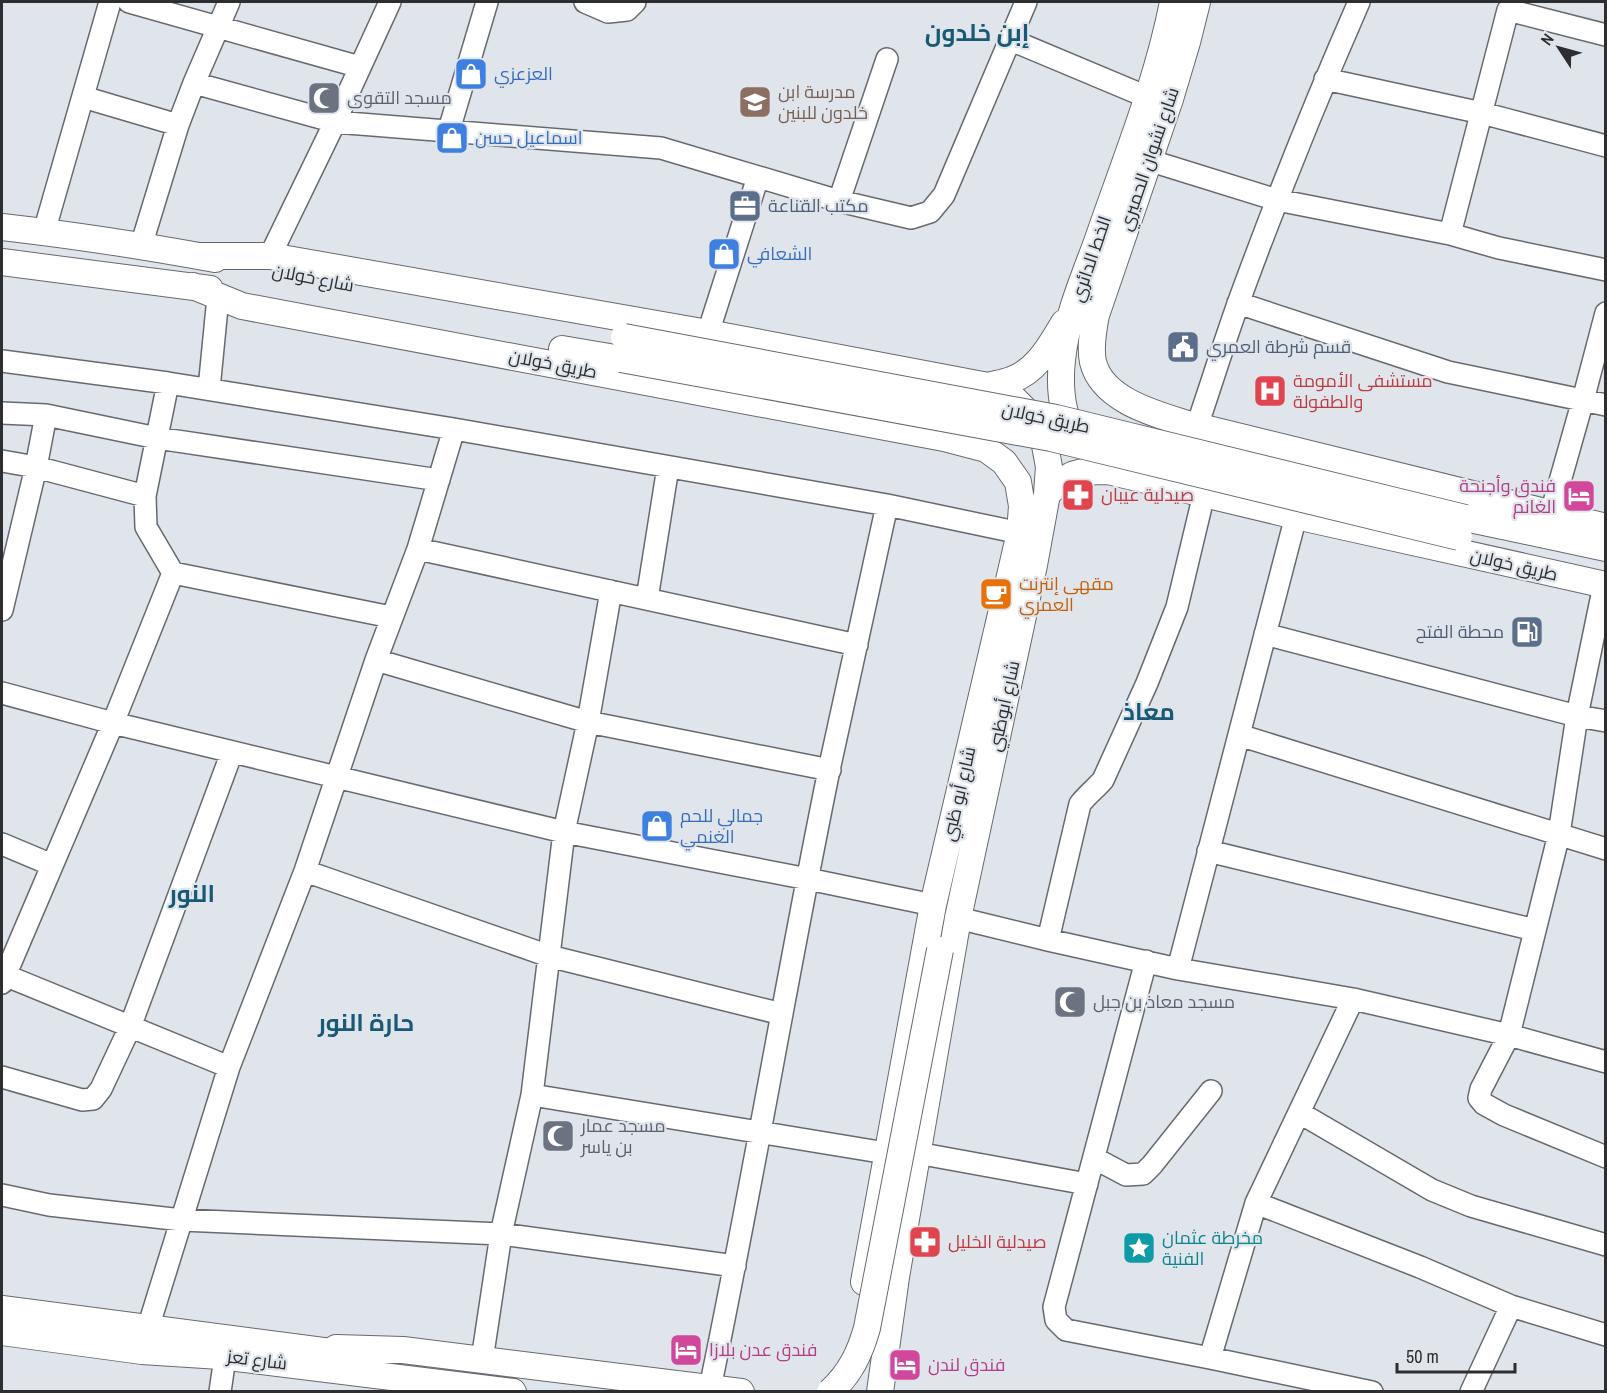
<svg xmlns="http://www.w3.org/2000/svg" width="1607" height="1393" viewBox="0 0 1607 1393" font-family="'Archivo Narrow',Cairo,sans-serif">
  <rect width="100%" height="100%" fill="#e0e5ec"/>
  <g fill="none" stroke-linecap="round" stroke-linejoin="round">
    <g stroke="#666a70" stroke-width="24">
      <path id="minor" d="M129 2 360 67
        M585 2 608 12 627 10 635 2
        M1011 40 1147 97
        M1325 79 1482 113 1606 146
        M194 83 335 122 661 148 839 201 911 218 930 212 944 195 1026 2
        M83 97 178 125
        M449 130 487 2
        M1148 160 1277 200 1450 234 1499 248 1606 270
        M839 201 887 59
        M44 232 110 2
        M1450 234 1508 10 1606 35
        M141 246 178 125 194 83 229 2
        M270 256 335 122 390 2
        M1238 303 1448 372 1606 405
        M708 333 758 177
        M2 361 168 383 454 429 887 505 1020 533
        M209 389 218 297
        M2 413 46 415 157 438 439 480
        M1197 426C1211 385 1224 343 1239 301 1276 200 1316 100 1359 2
        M2 461 36 467 145 496
        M1551 513 1583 400 1606 313
        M418 549 857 645
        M173 573 391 617
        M647 599 668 467
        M2 610 36 467 46 415
        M1265 634 1577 716 1604 585
        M376 660 588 722 830 770
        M2 693 113 723 564 832 808 879 933 905
        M1606 721 1577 716 1559 834 1509 1035 1481 1089 1479 1098 1484 1104 1504 1115 1606 1157
        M1239 735 1606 849
        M2 844 52 865
        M1208 851 1535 930
        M305 871 549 956 782 1014
        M958 918 1048 940 1178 969 1296 516
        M1048 940 1080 804C1087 795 1095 789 1103 780L1147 683 1177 607 1204 494
        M1146 961 1054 1307 1056 1320 1066 1330 1210 1358 1372 1392
        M1178 969 1353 999 1509 1035 1606 1062
        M2 974 229 1067
        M2 983 113 723 173 573 146 527 145 496 168 383
        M2 1077 82 1100 93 1099 101 1089 130 1027 232 752
        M532 1095 886 1153
        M1300 1113 1432 1190 1471 1206 1606 1245
        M917 1153 1087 1184
        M1094 1158 1126 1175 1143 1174 1152 1165 1211 1091
        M2 1195 49 1205 182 1220 501 1234 735 1266
        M1256 1203 1420 1267 1511 1306 1606 1335
        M148 1328 229 1067 305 871 376 660 418 549 454 429
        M1210 1358 1256 1203 1353 999
        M482 1360 501 1234 532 1095 564 832 588 722 611 591
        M710 1388C753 1182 787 975 829 770 848 681 868 593 887 505
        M220 1392 223 1371
        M1471 1392 1511 1306"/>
    </g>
    <g stroke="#666a70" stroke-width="28">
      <path id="major" d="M1197 2 1187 42 1170 99 1096 315C1093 330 1090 347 1093 362 1102 399 1152 413 1184 423L1606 527
        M2 227C73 235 144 246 215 259
        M199 256H270L708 333 988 386 1012 397 1031 416 1044 440 1049 467 1047 494 1034 565 958 918 896 1277 880 1392
        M2 262 210 289
        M193 286 242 306 944 438 986 449 1004 462 1018 482 1022 506 1020 533 933 905 864 1282
        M562 349 621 359
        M988 386C995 384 1003 383 1011 380 1037 371 1050 346 1064 323
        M1076 440C1062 416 1059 388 1062 360 1066 319 1083 280 1097 242 1124 163 1157 84 1173 2
        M1047 494C1070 472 1076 471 1108 471L1296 516 1606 585
        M1465 518 1606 548
        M2 1309 354 1355
        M2 1332 142 1351 220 1356 513 1392
        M336 1348 403 1350 741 1392"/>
    </g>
    <use href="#minor" stroke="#fff" stroke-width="21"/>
    <use href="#major" stroke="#fff" stroke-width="26"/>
    <g stroke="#666a70" stroke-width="28" stroke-linecap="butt">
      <path id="major-bridge" d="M624 337 1056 418 1465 518
        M621 359 1051 438 1459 537
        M830 1392C850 1374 860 1353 867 1328L940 950"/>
    </g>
    <use href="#major-bridge" stroke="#fff" stroke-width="26"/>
  </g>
  <defs>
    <g id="shop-square" transform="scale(1.725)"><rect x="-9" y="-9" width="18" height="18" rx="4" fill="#3f7fe0" stroke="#e0e5ec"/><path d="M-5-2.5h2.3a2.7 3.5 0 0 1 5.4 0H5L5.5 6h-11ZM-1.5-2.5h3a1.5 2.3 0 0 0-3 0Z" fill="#fff"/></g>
    <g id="mosque-square" transform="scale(1.725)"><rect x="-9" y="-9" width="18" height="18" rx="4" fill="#6b7280" stroke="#e0e5ec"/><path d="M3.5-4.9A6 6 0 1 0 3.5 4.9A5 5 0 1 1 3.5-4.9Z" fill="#fff"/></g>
    <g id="school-square" transform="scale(1.725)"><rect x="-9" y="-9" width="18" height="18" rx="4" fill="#8d6e63" stroke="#e0e5ec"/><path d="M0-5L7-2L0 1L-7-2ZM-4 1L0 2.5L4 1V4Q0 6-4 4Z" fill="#fff"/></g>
    <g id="office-square" transform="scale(1.725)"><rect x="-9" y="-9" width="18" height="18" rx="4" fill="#5c6f8a" stroke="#e0e5ec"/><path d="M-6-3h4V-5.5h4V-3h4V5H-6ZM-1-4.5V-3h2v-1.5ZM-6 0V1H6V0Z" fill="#fff"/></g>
    <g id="civic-square" transform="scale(1.725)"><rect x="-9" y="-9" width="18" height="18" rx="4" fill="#5c6f8a" stroke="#e0e5ec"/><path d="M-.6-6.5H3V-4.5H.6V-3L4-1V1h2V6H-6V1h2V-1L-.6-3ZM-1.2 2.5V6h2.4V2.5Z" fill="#fff"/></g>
    <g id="hospital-square" transform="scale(1.725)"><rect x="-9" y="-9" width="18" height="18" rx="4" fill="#e0444e" stroke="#e0e5ec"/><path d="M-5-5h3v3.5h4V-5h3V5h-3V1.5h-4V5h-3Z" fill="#fff"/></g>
    <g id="pharmacy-square" transform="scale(1.725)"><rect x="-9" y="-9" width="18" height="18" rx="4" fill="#e0444e" stroke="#e0e5ec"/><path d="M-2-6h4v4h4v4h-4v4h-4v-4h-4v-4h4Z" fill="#fff"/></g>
    <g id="hotel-square" transform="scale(1.725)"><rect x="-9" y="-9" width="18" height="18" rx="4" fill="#d1479c" stroke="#e0e5ec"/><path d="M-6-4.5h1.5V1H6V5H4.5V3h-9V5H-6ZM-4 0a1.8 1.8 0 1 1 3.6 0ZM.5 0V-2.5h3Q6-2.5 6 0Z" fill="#fff"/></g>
    <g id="cafe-square" transform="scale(1.725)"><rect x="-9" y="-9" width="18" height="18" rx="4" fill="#e8710a" stroke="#e0e5ec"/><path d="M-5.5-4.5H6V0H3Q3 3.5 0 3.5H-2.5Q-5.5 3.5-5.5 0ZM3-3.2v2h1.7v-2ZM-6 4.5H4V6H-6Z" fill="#fff"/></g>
    <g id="fuel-square" transform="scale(1.725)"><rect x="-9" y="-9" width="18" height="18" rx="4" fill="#5c6f8a" stroke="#e0e5ec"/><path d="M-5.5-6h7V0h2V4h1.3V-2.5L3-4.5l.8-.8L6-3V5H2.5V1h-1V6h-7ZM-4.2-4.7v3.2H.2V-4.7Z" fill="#fff"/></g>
    <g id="sight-square" transform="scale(1.725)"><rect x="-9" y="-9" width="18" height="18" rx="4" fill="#0f9aa8" stroke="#e0e5ec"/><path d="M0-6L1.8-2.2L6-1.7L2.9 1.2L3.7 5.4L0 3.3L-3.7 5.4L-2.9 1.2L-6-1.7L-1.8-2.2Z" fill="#fff"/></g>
  </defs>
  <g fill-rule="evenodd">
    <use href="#shop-square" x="471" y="74"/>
    <use href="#mosque-square" x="324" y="98"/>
    <use href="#school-square" x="755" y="102"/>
    <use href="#shop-square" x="452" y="138"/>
    <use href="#office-square" x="745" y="206"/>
    <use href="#shop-square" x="724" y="254"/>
    <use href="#civic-square" x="1183" y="347"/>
    <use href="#hospital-square" x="1270" y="391"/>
    <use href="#pharmacy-square" x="1078" y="495"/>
    <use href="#hotel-square" x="1579" y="496"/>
    <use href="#cafe-square" x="996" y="594"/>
    <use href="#fuel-square" x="1527" y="632"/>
    <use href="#shop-square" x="657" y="826"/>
    <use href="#mosque-square" x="1070" y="1002"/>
    <use href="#mosque-square" x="558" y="1136"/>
    <use href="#pharmacy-square" x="925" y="1242"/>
    <use href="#sight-square" x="1139" y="1248"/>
    <use href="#hotel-square" x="686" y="1350"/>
    <use href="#hotel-square" x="905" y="1365"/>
  </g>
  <g text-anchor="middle" stroke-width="4.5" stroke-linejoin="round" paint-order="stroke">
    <g font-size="18" fill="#366cbe" stroke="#e0e5ec" text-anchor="start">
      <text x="494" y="80">العزعزي</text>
      <text x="475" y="144">اسماعيل حسن</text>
      <text x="747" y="260">الشعافي</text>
      <text x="680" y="822">جمالي للحم<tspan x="680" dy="21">الغنمي</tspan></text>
    </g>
    <g font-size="18" fill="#785e54" stroke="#e0e5ec" text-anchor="start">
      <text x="778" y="98">مدرسة ابن<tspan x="778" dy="21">خلدون للبنين</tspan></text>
    </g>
    <g font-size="18" fill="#5b616d" stroke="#e0e5ec" text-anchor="start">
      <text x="347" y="104">مسجد التقوى</text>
      <text x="1093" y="1008">مسجد معاذ بن جبل</text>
      <text x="581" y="1132">مسجد عمار<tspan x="581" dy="21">بن ياسر</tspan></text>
    </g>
    <g font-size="18" fill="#2c2e30" stroke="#e0e5ec">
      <text transform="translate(1149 159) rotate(-71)" y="6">شارع نشوان الحميري</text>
      <text transform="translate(1091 259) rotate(-71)" y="6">الخط الدائري</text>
      <text transform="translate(313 278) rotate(11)" y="6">شارع خولان</text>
      <text transform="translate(553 364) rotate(11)" y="6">طريق خولان</text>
      <text transform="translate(1046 418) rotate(12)" y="6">طريق خولان</text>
      <text transform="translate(1514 565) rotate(13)" y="6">طريق خولان</text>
      <text transform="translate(1004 706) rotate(-78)" y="6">شارع أبوظبي</text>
      <text transform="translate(959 794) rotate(-77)" y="6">شارع أبو ظبي</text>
      <text transform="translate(257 1360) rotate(7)" y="6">شارع تعز</text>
    </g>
    <g font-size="18" fill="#4e5e75" stroke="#e0e5ec" text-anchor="start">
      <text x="768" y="212">مكتب القناعة</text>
      <text x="1206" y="353">قسم شرطة العمري</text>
      <text x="1504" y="638" text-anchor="end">محطة الفتح</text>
    </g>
    <g font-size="18" fill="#be3a42" stroke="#e0e5ec" text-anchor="start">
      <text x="1293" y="387">مستشفى الأمومة<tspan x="1293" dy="21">والطفولة</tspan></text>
      <text x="1101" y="501">صيدلية عيبان</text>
      <text x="948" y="1248">صيدلية الخليل</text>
    </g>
    <g font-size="18" fill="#b23c85" stroke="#e0e5ec" text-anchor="start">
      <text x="1556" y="492" text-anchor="end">فندق وأجنحة<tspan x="1556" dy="21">الغانم</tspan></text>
      <text x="709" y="1356">فندق عدن بلازا</text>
      <text x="928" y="1371">فندق لندن</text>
    </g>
    <g font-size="18" fill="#c56008" stroke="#e0e5ec" text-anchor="start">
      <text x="1019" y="590">مقهى إنترنت<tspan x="1019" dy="21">العمري</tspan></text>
    </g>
    <g font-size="18" fill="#0d838f" stroke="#e0e5ec" text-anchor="start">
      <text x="1162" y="1244">مخرطة عثمان<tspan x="1162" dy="21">الفنية</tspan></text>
    </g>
    <g font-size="24" font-weight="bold" fill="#185977" stroke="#e0e5ec">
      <text x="977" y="41">إبن خلدون</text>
      <text x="1149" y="720">معاذ</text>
      <text x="192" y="902">النور</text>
      <text x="366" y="1031">حارة النور</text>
    </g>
  </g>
  <rect width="1607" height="1393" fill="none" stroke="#2c2e30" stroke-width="6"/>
  <g transform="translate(1559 48) rotate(306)" stroke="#e0e5ec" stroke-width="4.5" paint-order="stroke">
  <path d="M0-4.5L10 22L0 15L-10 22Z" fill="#2c2e30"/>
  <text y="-9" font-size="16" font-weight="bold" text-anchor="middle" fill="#2c2e30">N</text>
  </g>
  <path d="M1397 1363v9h118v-9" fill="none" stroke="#2c2e30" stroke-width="3"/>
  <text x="1406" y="1363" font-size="18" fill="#2c2e30" stroke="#e0e5ec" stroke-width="4.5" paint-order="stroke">50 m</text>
</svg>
